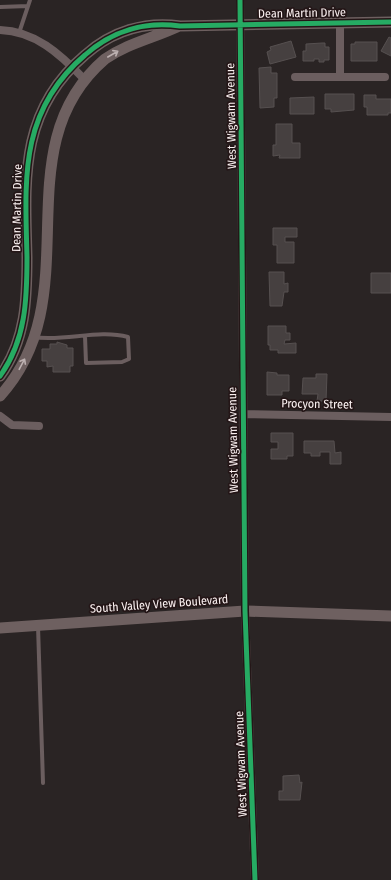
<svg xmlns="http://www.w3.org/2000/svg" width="391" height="880" viewBox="0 0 391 880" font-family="'Fira Sans Condensed',sans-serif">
  <rect width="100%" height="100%" fill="#2a2424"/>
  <path fill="#464040" stroke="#565050" d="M389 37 391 38V56L381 51Z
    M291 41 296 57 270 64 267 52 271 50 270 47Z
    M355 42H377V61H351V44H355Z
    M322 43H325V47H329V60H324V62H319V59H314V61H303V51H306V44Z
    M271 67V73H277V98H274V107L260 108 259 68Z
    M325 94H354V110L331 112V109H325Z
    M364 95H376V99H391V113H388V115H367V107H364Z
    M314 97V114H290V98Z
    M276 124H292V143H300V158H279L280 155 273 156V145H276Z
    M273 228H297V237H285V242H294V263H277V245H273Z
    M269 272H284V284L288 283V292H284L282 306H270Z
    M371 273H391V293H371Z
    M268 326H286V333H290V340H285L284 344 296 343V353H278V350H270V345H268Z
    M57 342 67 345V348H73V366H70V372H53V366L47 367V361H42V349H50V344H57Z
    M267 372 277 373V375H289V391H282V395H267Z
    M316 374H327L326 401H317L318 394H302L303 378H316Z
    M271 433H293V456H287V459H271V449H278V442H271Z
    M304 441H334L335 453 341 452V464H330V452H320V456H311V453H304Z
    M299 775 300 783 302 782 300 800H279V791H283V776Z"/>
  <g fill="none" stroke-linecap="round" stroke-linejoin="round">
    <path stroke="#6b5e5f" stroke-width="4" d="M0 7 28 6
      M19 33 30 0
      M33 337C64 342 98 329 128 337L129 359 122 362 86 363 85 336
      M38 626 43 783"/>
    <path stroke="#6b5e5f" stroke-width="8" d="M240 0 245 611 255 880
      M340 22V77
      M0 30C35 31 60 54 83 78
      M295 77H385
      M243 414 391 417
      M0 416 12 425 39 426"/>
    <path stroke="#6e6060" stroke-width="11" d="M0 376C26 340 27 299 27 257 25 179 19 111 85 55 112 31 145 21 180 26L391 22
      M0 396C92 295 0 149 105 59 128 43 154 38 179 26
      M0 628 245 611 391 616"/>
    <g stroke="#241617" stroke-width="8">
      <path id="cycleway" d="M240 0 245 611 255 880
        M0 376C26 340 27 299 27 257 25 179 19 111 85 55 112 31 145 21 180 26L391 22"/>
    </g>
    <use href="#cycleway" stroke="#26ab63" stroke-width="5"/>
  </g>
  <defs><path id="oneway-shaft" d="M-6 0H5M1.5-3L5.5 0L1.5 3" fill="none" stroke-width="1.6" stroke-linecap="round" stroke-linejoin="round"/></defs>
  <g stroke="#bcb0b0">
    <use href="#oneway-shaft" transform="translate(113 54) rotate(-30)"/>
    <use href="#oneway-shaft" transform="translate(22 364) rotate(-62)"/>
  </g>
  <g text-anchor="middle" stroke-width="3.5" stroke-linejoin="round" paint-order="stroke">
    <g font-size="12" fill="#fbf1f1" stroke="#241617">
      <text transform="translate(302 13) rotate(-1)" y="4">Dean Martin Drive</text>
      <text transform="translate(231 116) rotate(-91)" y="4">West Wigwam Avenue</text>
      <text transform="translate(17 208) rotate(-89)" y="4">Dean Martin Drive</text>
      <text transform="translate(317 404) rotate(1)" y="4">Procyon Street</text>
      <text transform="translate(233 440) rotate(-91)" y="4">West Wigwam Avenue</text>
      <text transform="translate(159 604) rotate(-4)" y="4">South Valley View Boulevard</text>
      <text transform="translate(241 764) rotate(-92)" y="4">West Wigwam Avenue</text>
    </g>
  </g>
</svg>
